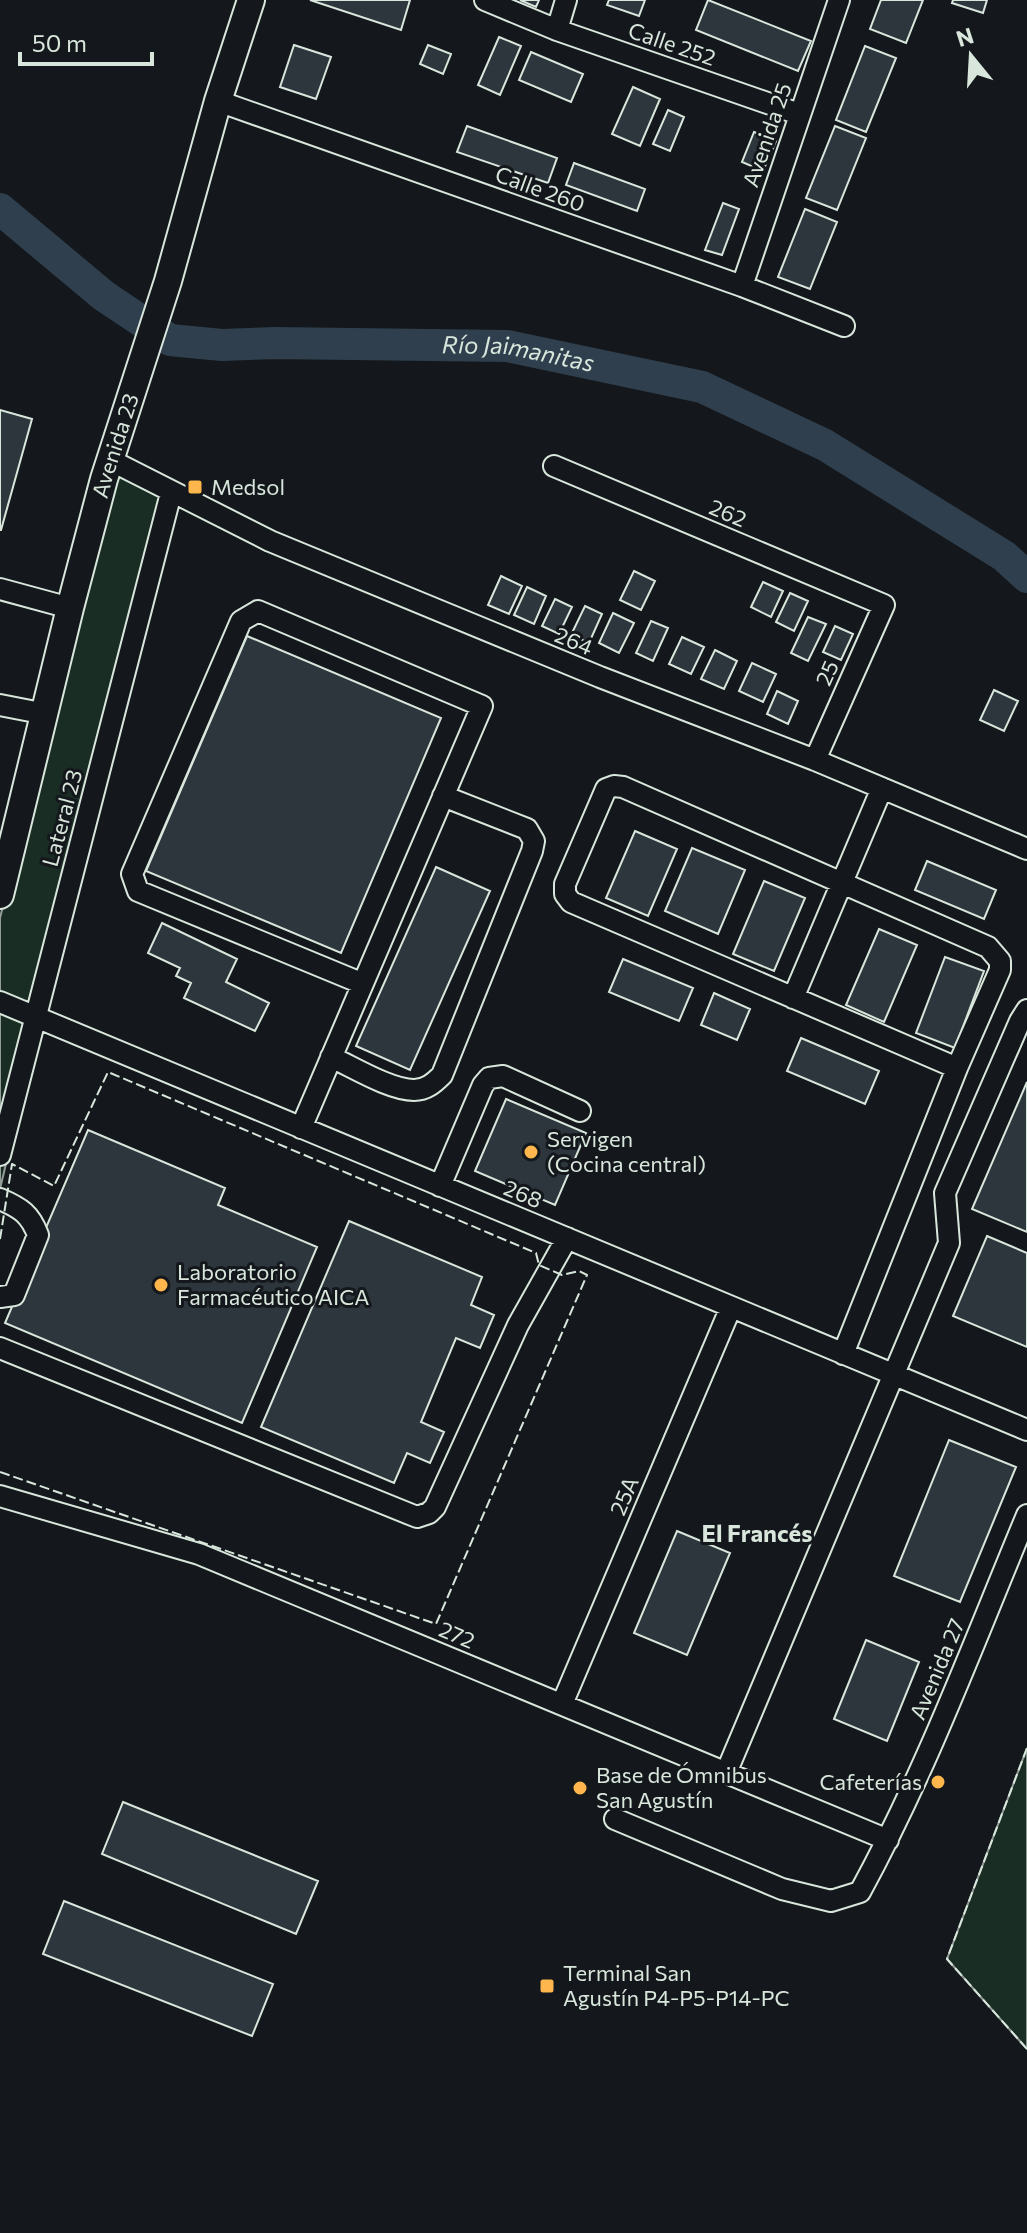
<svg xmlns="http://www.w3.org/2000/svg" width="1027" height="2233" viewBox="0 0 1027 2233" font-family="Commissioner,sans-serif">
  <rect width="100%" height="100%" fill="#14181c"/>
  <path fill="#1a2d24" stroke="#939e99" stroke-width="2" d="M112 462 166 488 0 1189V918Z
    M1027 1748V2049L947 1959Z"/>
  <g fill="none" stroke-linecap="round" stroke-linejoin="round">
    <path stroke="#2f3f4d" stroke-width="32" id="s1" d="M0 209 104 296 170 340 222 345 275 343 507 346 702 387 825 445 1004 556 1027 577"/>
  </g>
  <path fill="#2c363c" stroke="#d8e6dc" stroke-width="2" d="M310 0H410L401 30Z
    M520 0H539L536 7Z
    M609 0H645L639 16 607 5Z
    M708 0 811 41 798 71 696 30Z
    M881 0H923L906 43 870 29Z
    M953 0H987L983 13 952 3Z
    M499 37 521 46 500 95 478 85Z
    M294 45 331 57 316 99 280 87Z
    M428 45 451 54 443 74 420 64Z
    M865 46 896 58 866 132 836 120Z
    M531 52 583 74 571 102 519 80Z
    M633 87 660 99 640 146 612 134Z
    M668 110 684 117 670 151 653 144Z
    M467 126 557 158 548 183 457 152Z
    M835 126 866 138 837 210 806 198Z
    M754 132 776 141 763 171 742 162Z
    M574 163 645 189 637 211 566 185Z
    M723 203 739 209 722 255 705 250Z
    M805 209 837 222 810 289 778 277Z
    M0 410 32 419 1 530H0Z
    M634 571 655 581 641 610 620 600Z
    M501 576 522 586 509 614 488 605Z
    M763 582 783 591 771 617 751 607Z
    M527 587 546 596 534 624 514 615Z
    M790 593 808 601 794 631 776 622Z
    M555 599 572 607 559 634 542 626Z
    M585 606 602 614 589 643 571 635Z
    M613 613 634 623 619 653 599 643Z
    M808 617 826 624 808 661 791 653Z
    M651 621 668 628 653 661 636 653Z
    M835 626 853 634 841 660 823 652Z
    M247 636 441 718 341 953 146 871Z
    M682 637 704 647 691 674 669 664Z
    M715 650 737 661 724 689 701 679Z
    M752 663 776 674 763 702 739 691Z
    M994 690 1018 701 1004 731 980 720Z
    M777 691 798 701 788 724 767 714Z
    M635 831 677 849 648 916 606 898Z
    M692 848 745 870 718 934 665 911Z
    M927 861 996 890 984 919 915 890Z
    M436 867 490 891 410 1070 356 1046Z
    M764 881 805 898 774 971 733 954Z
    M162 923 237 959 226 982 269 1003 255 1031 184 998 191 983 176 976 180 968 148 953Z
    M879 929 917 945 884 1022 846 1005Z
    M945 957 984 971 955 1048 916 1033Z
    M623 959 693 988 679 1021 609 992Z
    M714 993 750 1009 737 1040 701 1025Z
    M801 1038 879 1071 865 1104 787 1071Z
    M1027 1082V1232L972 1209Z
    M506 1099 586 1133 555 1205 475 1171Z
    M88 1130 225 1188 218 1205 317 1247 242 1423 5 1323Z
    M349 1221 482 1277 471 1305 494 1315 480 1348 456 1338 421 1422 444 1432 430 1463 407 1453 394 1483 261 1427Z
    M987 1236 1027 1253V1347L953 1316Z
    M949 1440 1016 1467 960 1602 894 1576Z
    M677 1531 730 1553 687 1655 634 1633Z
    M866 1640 919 1662 887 1741 834 1719Z
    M123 1802 318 1881 296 1934 102 1854Z
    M64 1901 273 1984 252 2036 43 1954Z"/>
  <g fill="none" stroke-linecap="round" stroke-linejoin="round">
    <g stroke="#d8e6dc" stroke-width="24">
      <path id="minor" d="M485 0 557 30 799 114
        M557 30 566 0
        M218 101 742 286 844 326
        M742 286 839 0
        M110 460 270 541 600 677 815 760 1027 849
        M554 466 884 605 815 760
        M0 589 70 608
        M0 705 46 714
        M793 998 882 788
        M0 1002 1027 1430
        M331 1057C353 1067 390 1090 414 1090 426 1090 434 1083 442 1075L532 851 534 841 527 829 443 796
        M301 1128 482 706 258 611 241 621 132 874 138 891 361 983
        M0 1155 171 493
        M440 1186 483 1085 489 1078 503 1076 580 1111
        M0 1199C21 1208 30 1214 38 1235L14 1295 0 1297
        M0 1348 417 1517 429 1513 435 1507 518 1325 567 1238
        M843 1354 957 1068 1000 970V961L988 947 623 787 614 786 606 789 565 884V894L571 902 957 1068
        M0 1496 199 1554 888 1840
        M562 1704 731 1307
        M726 1773 949 1243 945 1193 1020 1021 1027 1010
        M615 1819 782 1889 831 1901 860 1892C926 1771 974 1642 1027 1515"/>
    </g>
    <g stroke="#d8e6dc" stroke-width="30">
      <g id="major">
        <path id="s2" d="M0 895 70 608 104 479 168 281 218 101 251 0"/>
      </g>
    </g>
    <use href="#minor" stroke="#14181c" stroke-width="20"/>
    <use href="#major" stroke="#14181c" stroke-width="26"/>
    <path stroke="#d8e6dc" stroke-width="2" stroke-dasharray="10 4" stroke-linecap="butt" d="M0 1239 12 1164 54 1186 108 1072 536 1253 539 1265 562 1275 579 1271 587 1275 436 1624 0 1472
      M1027 1748 947 1959 1027 2049"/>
  </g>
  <g fill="#ffb74d" stroke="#14181c" stroke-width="3">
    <rect x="187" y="479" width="16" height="16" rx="4"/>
    <circle cx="531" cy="1152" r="8"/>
    <circle cx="161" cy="1285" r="8"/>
    <circle cx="938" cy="1782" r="8"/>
    <circle cx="580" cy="1788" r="8"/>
    <rect x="539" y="1978" width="16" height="16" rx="4"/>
  </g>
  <g text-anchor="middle" stroke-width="6" stroke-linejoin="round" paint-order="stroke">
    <g font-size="22" fill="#d8e6dc" stroke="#14181c">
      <text transform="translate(672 44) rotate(19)" y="8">Calle 252</text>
      <text transform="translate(767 135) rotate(-71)" y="8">Avenida 25</text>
      <text transform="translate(540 189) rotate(20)" y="8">Calle 260</text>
      <text dy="8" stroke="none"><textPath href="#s2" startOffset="464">Avenida 23</textPath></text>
      <text transform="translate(728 513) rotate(23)" y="8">262</text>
      <text transform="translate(574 641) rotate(23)" y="8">264</text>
      <text transform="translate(827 673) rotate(-66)" y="8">25</text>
      <text transform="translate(62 818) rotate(-75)" y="8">Lateral 23</text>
      <text transform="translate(523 1194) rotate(23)" y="8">268</text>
      <text transform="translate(624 1496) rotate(-67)" y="8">25A</text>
      <text transform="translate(457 1635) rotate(23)" y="8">272</text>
      <text transform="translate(937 1669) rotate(-67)" y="8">Avenida 27</text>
    </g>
    <g font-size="22" fill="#d8e6dc" stroke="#14181c" text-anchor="start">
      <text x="211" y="495">Medsol</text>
      <text x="547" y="1147">Servigen<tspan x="547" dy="25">(Cocina central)</tspan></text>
      <text x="177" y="1280">Laboratorio<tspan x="177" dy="25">Farmacéutico AICA</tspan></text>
      <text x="596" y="1783">Base de Ómnibus<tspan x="596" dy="25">San Agustín</tspan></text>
      <text x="922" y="1790" text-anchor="end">Cafeterías</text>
      <text x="563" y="1981">Terminal San<tspan x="563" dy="25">Agustín P4-P5-P14-PC</tspan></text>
    </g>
    <g font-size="24" font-style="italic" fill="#d8e6dc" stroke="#14181c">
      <text dy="8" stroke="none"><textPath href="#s1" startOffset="564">Río Jaimanitas</textPath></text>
    </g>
    <g font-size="24" font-weight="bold" fill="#d8e6dc" stroke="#14181c">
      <text x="757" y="1542">El Francés</text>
    </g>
  </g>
  <g transform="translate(971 56) rotate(342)" stroke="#14181c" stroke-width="6" paint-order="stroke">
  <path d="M0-6L14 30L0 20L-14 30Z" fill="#d8e6dc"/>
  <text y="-12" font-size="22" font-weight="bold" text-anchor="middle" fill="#d8e6dc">N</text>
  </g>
  <path d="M20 52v12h132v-12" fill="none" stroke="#d8e6dc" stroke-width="4"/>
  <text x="32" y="52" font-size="24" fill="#d8e6dc" stroke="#14181c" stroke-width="6" paint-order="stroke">50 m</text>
</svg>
